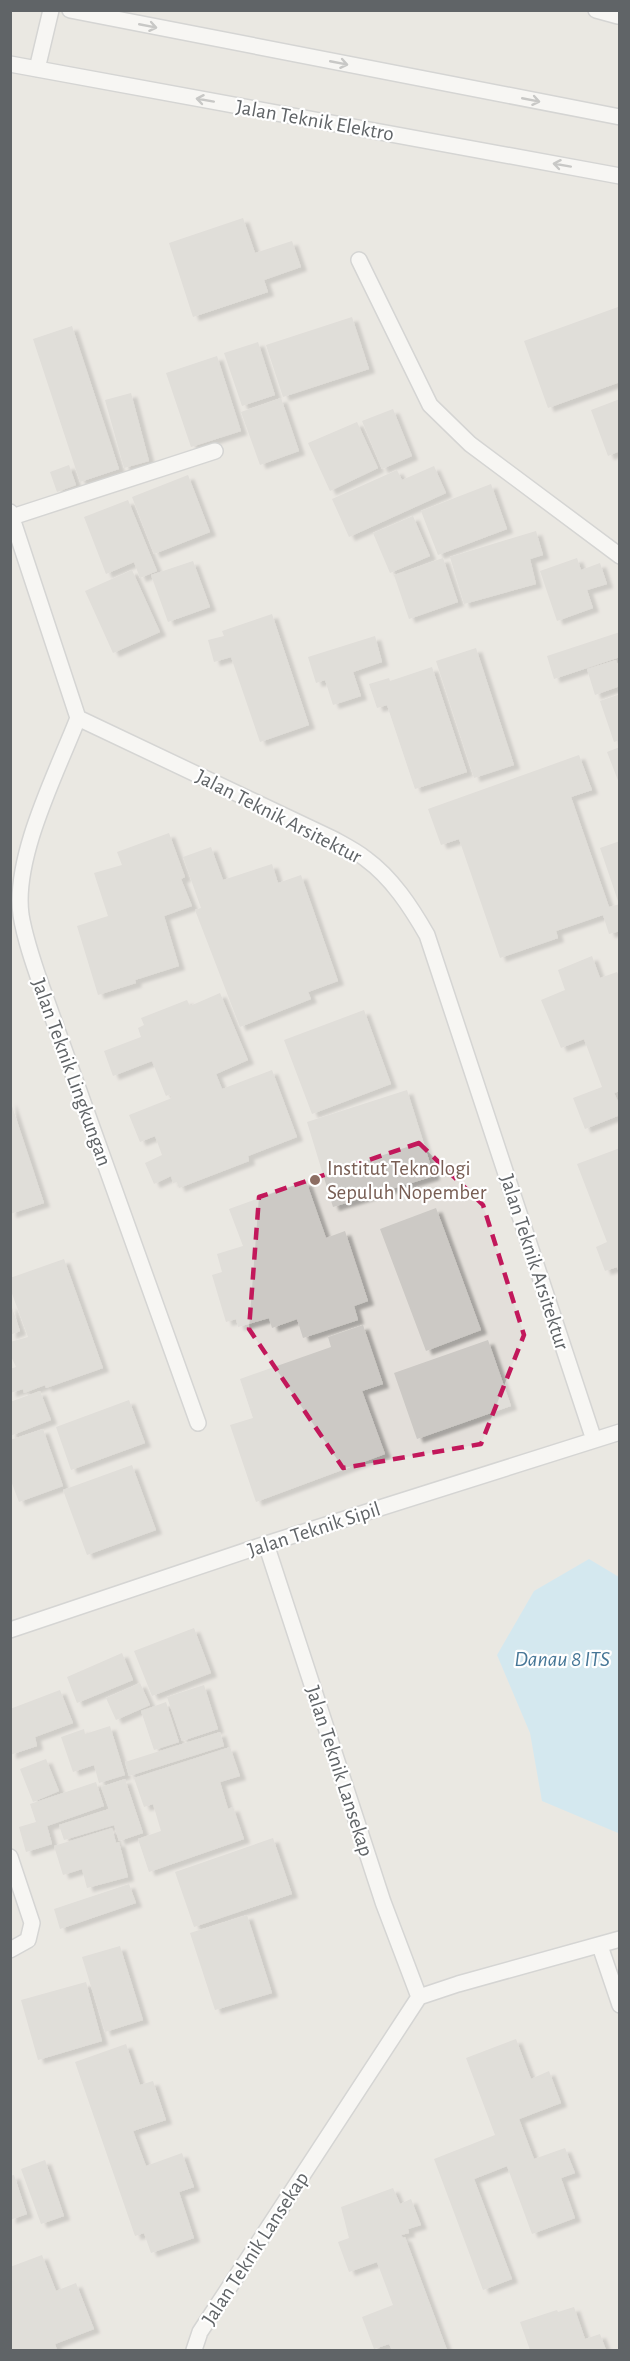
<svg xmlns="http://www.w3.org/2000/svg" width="630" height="2361" viewBox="0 0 630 2361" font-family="'Alegreya Sans',sans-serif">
  <defs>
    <filter id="shadow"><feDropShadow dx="6" dy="4" stdDeviation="1.5" flood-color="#0004"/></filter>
  </defs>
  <rect width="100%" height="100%" fill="#f0eee9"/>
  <path fill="#e3dfda" d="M11 11H619V2350H11Z"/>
  <path fill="#b2e0f7" d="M589 1559 619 1577 618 1833 542 1801 530 1733 497 1655 534 1591Z"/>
  <path fill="#ccc9c5" filter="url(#shadow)" d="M243 218 255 253 292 241 301 267 264 280 268 292 193 317 169 243Z
    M618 307 620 312V382L548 408 524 341Z
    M352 317 369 369 283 397 266 345Z
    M72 326 119 469 80 482 33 339Z
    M258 342 275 395 242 406 224 353Z
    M217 356 241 431 191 447 166 373Z
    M131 393 149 461 124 468 105 400Z
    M281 398 299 451 260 465 241 412Z
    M620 399V451L608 456 591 410Z
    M393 409 412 456 382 469 362 421Z
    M357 422 378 468 330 491 308 443Z
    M69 465 76 485 57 492 50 472Z
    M434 466 446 493 349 537 332 499 397 470 402 480Z
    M188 475 210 532 154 554 132 497Z
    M491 484 507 529 438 555 421 511Z
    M128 500 157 571 140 578 134 562 106 574 84 517Z
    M413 516 430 556 390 573 373 533Z
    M536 531 543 555 530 559 536 584 464 604 450 557Z
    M443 558 458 602 409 619 394 575Z
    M577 558 581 570 600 563 607 584 587 590 593 608 557 621 540 571Z
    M193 561 210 607 168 622 151 575Z
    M132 570 160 632 113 653 85 591Z
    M272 614 309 725 260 742 231 657 214 662 208 640 224 636 222 631Z
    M620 632V657L554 679 547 656Z
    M375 636 382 662 353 672 361 696 333 705 325 680 316 683 308 657Z
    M476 648 514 765 474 778 436 661Z
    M616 660 620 672V686L595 695 587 669Z
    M432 667 467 772 415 789 387 705 377 708 369 684 389 678 390 681Z
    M620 694V740L614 742 600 701Z
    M620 747V783H619L607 752Z
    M579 755 592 790 571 797 609 907 620 904V931L609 934 603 915 556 931 558 938 500 958 459 839 441 845 428 809Z
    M169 833 185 877 181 879 192 906 164 916 179 966 135 980 136 983 98 995 77 926 108 916 94 873 122 865 117 852Z
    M620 841V904H619L600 848Z
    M211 847 223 880 272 864 278 883 301 875 338 981 308 992 311 999 240 1027 195 910 201 908 183 857Z
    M592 956 600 978 617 972 620 978V1091L614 1093 620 1106V1115L585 1129 573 1098 602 1087 584 1039 561 1048 541 1000 565 990 558 970Z
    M220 993 248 1060 216 1074 222 1089 272 1070 297 1137 248 1156 249 1161 179 1188 177 1182 173 1183 171 1176 154 1184 145 1163 162 1155 155 1136 140 1142 129 1115 172 1098 170 1094 166 1096 152 1061 113 1076 104 1051 141 1037 138 1028 144 1025 141 1018 187 1000 190 1006Z
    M364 1010 391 1084 312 1114 284 1040Z
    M407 1090 434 1176 333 1207 307 1122Z
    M10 1100 44 1203 10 1214Z
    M620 1148V1272H619L617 1267 605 1271 596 1247 607 1242 577 1164Z
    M306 1181 326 1238 345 1231 368 1301 354 1306 358 1320 303 1338 297 1319 272 1328 269 1318 238 1327 236 1319 226 1322 212 1275 222 1272 217 1254 243 1246 229 1209Z
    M436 1208 481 1330 426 1351 380 1229Z
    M64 1259 103 1368 46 1388 45 1385 24 1393 23 1389 10 1393V1369L16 1367 10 1354V1342L28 1337 10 1288V1278Z
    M11 1305 20 1331 10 1335V1306Z
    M363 1325 383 1384 362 1391 385 1454 256 1502 230 1425 253 1418 240 1379 331 1347 328 1337Z
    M488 1340 511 1406 417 1439 394 1373Z
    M40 1391 51 1420 10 1436V1402Z
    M129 1400 145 1443 71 1470 56 1427Z
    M43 1429 63 1486 19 1502 10 1478V1440Z
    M132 1465 156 1530 87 1555 63 1490Z
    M194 1628 211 1673 152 1696 134 1651Z
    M122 1653 133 1680 77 1703 67 1677Z
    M140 1683 150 1705 116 1720 106 1698Z
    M204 1685 218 1729 182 1741 167 1697Z
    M60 1690 73 1723 35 1737 37 1746 10 1755V1709Z
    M166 1702 179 1742 154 1750 141 1711Z
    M110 1726 125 1775 99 1783 94 1765 73 1772 61 1737 84 1729 85 1734Z
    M220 1732 224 1746 129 1776 125 1762Z
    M230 1747 240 1776 220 1782 228 1809 233 1807 244 1839 149 1872 138 1839 161 1831 153 1804 144 1807 134 1778Z
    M46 1759 59 1791 33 1802 20 1769Z
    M125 1779 143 1833 119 1841 114 1825 64 1840 59 1825 109 1809 101 1787Z
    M96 1782 104 1806 47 1826 52 1844 26 1852 19 1827 36 1822 30 1804Z
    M112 1828 116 1843 119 1842 128 1877 87 1888 82 1869 63 1875 54 1846Z
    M273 1838 292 1894 194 1927 175 1872Z
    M129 1884 136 1903 60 1929 54 1909Z
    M247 1915 272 1993 215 2010 190 1933Z
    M120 1946 143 2020 105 2032 82 1957Z
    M86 1982 102 2041 38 2060 21 2000Z
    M516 2039 531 2079 549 2071 561 2103 519 2119 534 2159 565 2148 575 2173 561 2178 575 2218 532 2234 507 2166 474 2179 512 2279 483 2290 434 2159 495 2135 466 2058Z
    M126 2044 140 2085 153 2081 166 2120 133 2131 146 2166 182 2153 194 2187 179 2192 194 2238 151 2253 144 2233 135 2236 75 2062Z
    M45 2160 64 2216 41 2224 21 2169Z
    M14 2175 27 2214 10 2220V2176Z
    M393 2188 400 2204 411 2199 421 2225 408 2229 409 2233 401 2235 403 2238 405 2237 447 2350H392L389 2344 374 2349 362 2317 393 2305 377 2262 349 2272 338 2242 349 2238 341 2207Z
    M42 2255 56 2291 76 2283 94 2329 55 2344 57 2350H10V2267Z
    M574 2307 585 2339 600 2334 606 2350H530L520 2322 557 2310 558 2312Z"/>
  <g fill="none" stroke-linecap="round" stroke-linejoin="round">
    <g stroke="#b3b6b9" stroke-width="18">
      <path id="service" d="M70 10 620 117
        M596 10 618 16
        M10 64 620 176
        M37 69 51 10
        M359 260 430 405 470 444 620 556
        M10 512 78 718 333 839C344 845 356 851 366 859 392 878 411 907 427 935L594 1440
        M12 517 215 451
        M78 718C57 772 13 857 21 915 25 939 33 962 41 985L198 1423
        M266 1544 383 1902 419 1997 458 1984 620 1939
        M10 1630 266 1544 620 1432
        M10 1857 32 1923 28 1940 10 1950
        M600 1946 620 2005
        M194 2350 200 2332 419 1997"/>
    </g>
    <use href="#service" stroke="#fff" stroke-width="15"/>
  </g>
  <defs><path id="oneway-shaft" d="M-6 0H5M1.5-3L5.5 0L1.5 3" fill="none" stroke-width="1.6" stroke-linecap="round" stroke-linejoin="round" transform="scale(1.5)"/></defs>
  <g stroke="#989a9c">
    <use href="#oneway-shaft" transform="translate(148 26) rotate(11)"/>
    <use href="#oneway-shaft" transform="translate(339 63) rotate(11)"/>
    <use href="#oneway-shaft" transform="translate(205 100) rotate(-170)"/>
    <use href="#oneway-shaft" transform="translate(531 100) rotate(11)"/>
    <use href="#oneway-shaft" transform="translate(562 165) rotate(-170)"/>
  </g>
  <path d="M0 0H630V2361H0ZM419 1143 483 1205 524 1335 481 1444 343 1468 249 1329 259 1197Z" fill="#f0eee9" fill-opacity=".55" fill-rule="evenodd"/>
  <path fill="none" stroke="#c2185b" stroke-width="4.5" stroke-dasharray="12 8" stroke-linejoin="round" d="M419 1143 483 1205 524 1335 481 1444 343 1468 249 1329 259 1197Z"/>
  <circle fill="#8d6e63" stroke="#fff" stroke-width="2" cx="315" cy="1180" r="6"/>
  <g text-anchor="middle" stroke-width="4.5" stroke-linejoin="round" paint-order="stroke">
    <g font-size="21" fill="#606467" stroke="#fff">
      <text transform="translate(315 120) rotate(10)" y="7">Jalan Teknik Elektro</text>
      <text transform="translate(279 816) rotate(27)" y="7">Jalan Teknik Arsitektur</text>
      <text transform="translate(72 1072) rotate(70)" y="7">Jalan Teknik Lingkungan</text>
      <text transform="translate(535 1262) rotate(72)" y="7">Jalan Teknik Arsitektur</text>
      <text transform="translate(314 1529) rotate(-18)" y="7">Jalan Teknik Sipil</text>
      <text transform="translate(340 1771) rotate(72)" y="7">Jalan Teknik Lansekap</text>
      <text transform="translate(255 2248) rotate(-57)" y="7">Jalan Teknik Lansekap</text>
    </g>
    <g font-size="21" fill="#785e54" stroke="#fff" text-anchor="start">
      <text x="327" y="1175">Institut Teknologi<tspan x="327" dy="24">Sepuluh Nopember</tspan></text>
    </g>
    <g font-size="22" font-style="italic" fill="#477797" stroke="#fff">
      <text x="562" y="1666">Danau 8 ITS</text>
    </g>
  </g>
  <rect width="630" height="2361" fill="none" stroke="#606467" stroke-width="24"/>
</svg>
